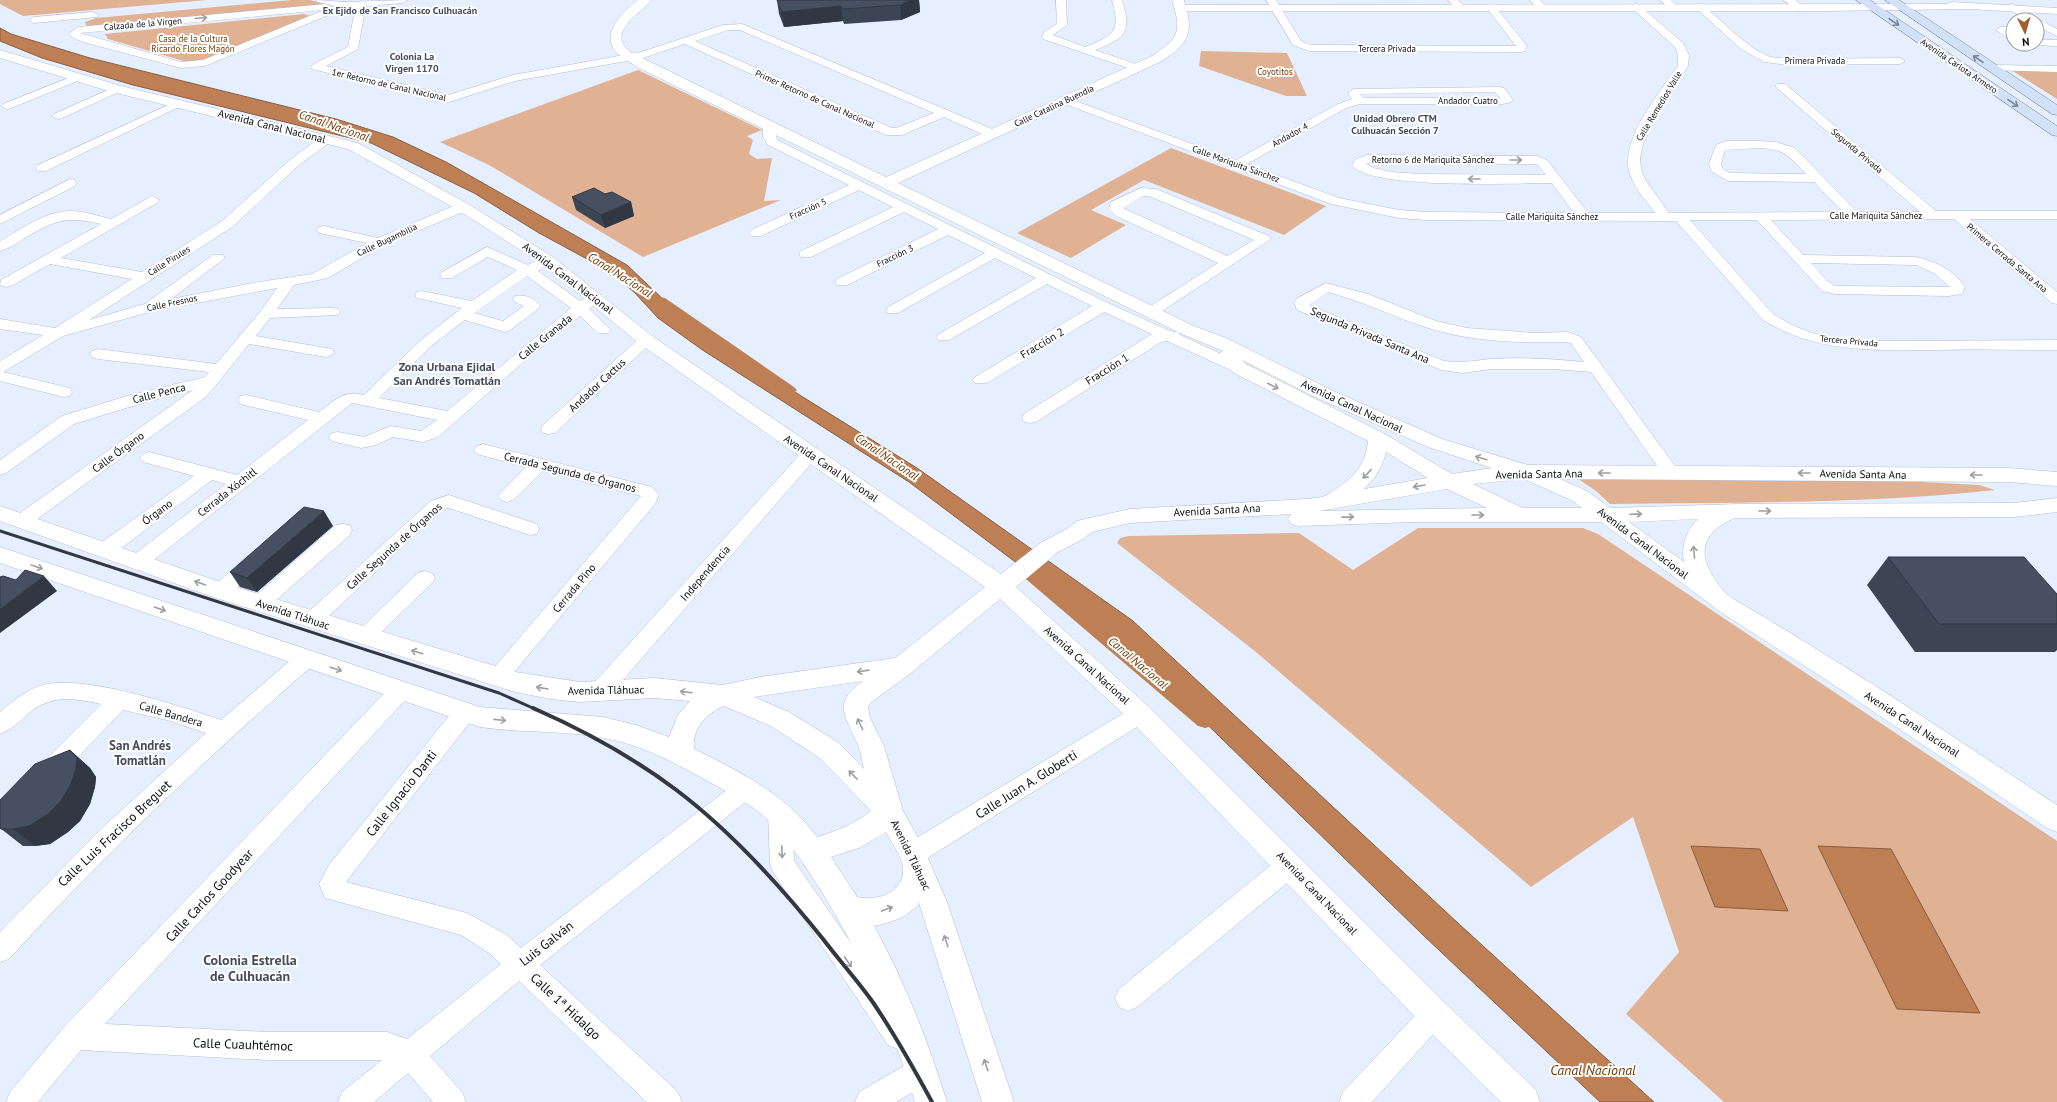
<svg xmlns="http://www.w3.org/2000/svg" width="2057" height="1102" viewBox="0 0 2057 1102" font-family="'PT Sans',sans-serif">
  <rect width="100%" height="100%" fill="#e6efff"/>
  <path fill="#e1b193" d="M0 0H207L23 16 0 4Z
    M292 0H310L328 5 87 27 85 22 96 18Z
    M304 14 310 16 194 64 108 39 105 34Z
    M1201 51 1287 53 1307 96H1286L1199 66Z
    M2057 69V99L2011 70Z
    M638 70 762 130 747 136 753 140 749 154 757 159 772 158 764 201 781 200 643 257 489 165 440 142Z
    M1171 148 1326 206 1284 235 1144 180 1091 210 1126 225 1071 258 1017 233Z
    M1574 476 1885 480 1979 485 1995 490C1867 504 1738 502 1610 504L1596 491Z
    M1418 528H1583L1598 534 2057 841V1102H1724L1626 1014 1679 952 1633 817 1531 887 1256 652 1117 543 1120 538 1129 536 1299 533 1353 570Z"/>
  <path fill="#bf7f54" stroke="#895d41" d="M0 28 11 34 90 58 336 119 393 137 446 162 627 265 685 320 716 343 917 468 1133 621 1459 924 1654 1102H1600L1423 935 1177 695 1111 634 909 482 701 349 658 318 635 293 611 272 539 233 474 193 371 143 133 85 42 58 0 41Z
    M1691 846 1760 849 1788 911 1715 907Z
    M1818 846 1891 849 1980 1013 1897 1009Z"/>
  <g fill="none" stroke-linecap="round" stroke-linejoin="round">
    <path fill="#bf7f54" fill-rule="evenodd" d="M660 297 665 298 794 387 797 390 794 393H784L655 304 653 301 655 298Z
      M1026 562 1032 564 1212 714 1215 720 1212 726 1205 728 1198 726 1020 574 1017 569 1020 564Z"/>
    <g stroke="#b2bdd0" stroke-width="1">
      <path id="street" d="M1056 0H1066L1067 25 1053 35 1085 47C1114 35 1121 32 1112 0H1122C1132 32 1126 38 1095 50L1142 66 1143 68 1142 70H1134L1043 39 1042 37 1044 32 1057 24Z
        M1266 0H1276L1301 41 1311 45 1516 46 1486 7 1491 4 1494 5 1527 46 1525 51 1521 52 1309 51 1293 45Z
        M1448 0H1458L1464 7 1462 9H1456Z
        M1530 0H1540L1546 7 1544 9H1538Z
        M1660 0H1671L1678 7 1676 9H1670Z
        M1783 0H1795L1805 8 1800 11Z
        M361 1 366 4 358 49 326 66 448 95 513 75 641 52 723 25 742 24 997 131 999 134 997 137H989L944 117 902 135H886L685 44 643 58 515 81 449 102 312 69 311 67 312 65 348 47 356 4ZM728 30H740L934 113 896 128H892L695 41Z
        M345 2 350 5 348 7 205 66 181 68 87 43 73 38 69 33 78 27 326 4 331 7ZM324 10 203 60 181 62 80 33Z
        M1636 4 1639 5 1683 43 1689 55 1688 66 1656 116 1643 144 1640 158 1641 169 1646 181 1669 213 1843 212 1814 182 1728 181 1711 171 1709 164 1716 145 1726 141H1760L1776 142 1795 148 1857 212H1920L1777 88 1775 86 1777 84H1785L1936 211H2057V219H1970L2057 292V304L2052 303 1954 219 1771 220 1803 255 1916 257C1935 261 1954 270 1965 287L1962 294 1948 296 1835 294 1822 291 1757 220H1690L1773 314 1792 325 1812 333 1828 337 1873 341 2057 340V350C2018 350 1978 349 1939 350 1876 350 1819 354 1763 320L1676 221 1426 220 1399 218 1331 204 1062 103 1060 101 1066 98 1070 99 1236 160 1338 104 1352 99 1348 93 1354 89 1500 87 1504 88 1513 100 1511 102 1503 104H1360L1346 108 1247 164 1339 198 1399 210 1426 212 1574 213 1552 183C1519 183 1369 190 1352 165L1356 159 1367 155 1537 156 1547 160 1588 213H1655C1646 200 1633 187 1629 171 1621 138 1660 92 1678 66V55L1675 47 1633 9V5ZM1493 92 1496 93 1500 98H1363L1360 94ZM1760 148C1785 149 1790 157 1806 174L1730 173 1723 169 1721 164 1725 150ZM1369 163 1535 164 1539 166 1546 175 1420 174 1392 172 1374 168 1366 164ZM1811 263 1916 265 1934 273 1950 287 1835 286 1827 281Z
        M1700 4 1703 5 1740 38 1756 50 1770 57 1789 59 1900 58 1905 61 1900 64 1789 65 1764 62 1741 49 1697 9V5Z
        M2012 4 2057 29V36L2037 26V20H2027L2009 9V5Z
        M93 12 98 15 97 17 34 23 29 20 34 17Z
        M2013 26V32H2011L2013 33V41L1996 30 2001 27Z
        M2037 40H2057V46L2033 45 2032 44H2037Z
        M1992 65 2057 66V72L1988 70 1987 68 1988 66Z
        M76 75 82 78 80 80 11 108 7 109 1 106 3 104Z
        M117 86 121 87 123 89 121 91 62 118 58 119 52 116 54 114Z
        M179 100 183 101 185 103 183 105 46 171H38L36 168 38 165Z
        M769 123 775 127 777 140 1108 303 1170 331 1178 332 1180 335 1245 365 1247 368 1245 371H1233L1167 341 1161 342 1036 422 1030 423 1024 422 1022 418 1024 414 1152 334 1104 312 987 383H975L973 380 975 377 1092 306 1047 284 949 340H939L936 337 939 334 1036 278 995 258 898 313H888L886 310 888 307 985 253 948 235 847 285H837L835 282 837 279 938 229 904 212 811 257H801L799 254 801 251 893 207 859 190 761 236H751L749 233 751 230 849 185 768 145 763 137V127Z
        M326 135 332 139 330 142 299 165 232 227 89 320 148 303 150 300 213 255H223L225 258 171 299 253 283 312 274 367 243 319 233 317 230 319 227 324 226 378 238 458 204H468L470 207 468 210 384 245 328 278 294 285 277 309 333 308 338 309 340 312 338 315 270 318 256 336 332 349 334 352 332 355 326 357 249 344 207 396 30 524 23 526 16 524 14 520 16 516 193 390 139 404 74 424 6 473 0 475V460L62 416 127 396 205 377 209 372 98 359 92 357 90 354 92 351 98 349 216 364 261 311 277 288 153 311 63 336 3 372 70 388 72 392 70 396 64 397 0 381V361L43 335 0 329V319L55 328 132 279 50 264 11 286 6 287 0 285 1 280 101 224C66 216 55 220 25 238 17 243 9 249 0 251V241C22 229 45 211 71 211 85 211 98 216 111 219L152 196 159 200 157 203 61 258 142 272 222 221 291 159 322 136Z
        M70 179 75 180 76 183 75 186 0 224V215Z
        M1141 188 1156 189 1269 236 1271 239 1156 315H1146L1144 312 1146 309 1218 263 1116 216 1109 209 1111 202ZM1143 196H1149L1254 240 1227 256 1123 208Z
        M487 247 528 265 542 257H552L554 260 538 271 580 301 591 295H601L603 298 589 309 608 327 611 330 608 333H598L580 316 528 358 438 437 423 442 393 437 376 445 361 448 332 441 329 437 332 433 338 432 364 437 391 426 421 431 437 420 352 403 145 567 138 569 131 567 128 562 131 557 226 484 212 480 112 555 105 557 98 555 96 550 98 545 194 476 143 462 140 458 143 454 149 452 237 475 308 420 240 404 238 400 240 396 246 395 319 412C334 401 344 389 364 395L421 340 462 308 417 298 415 295 417 292 422 291 472 301 517 270 488 257 452 278H442L440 275 442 272ZM527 276 571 308 447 411 379 398 431 346 465 320 505 332 510 330 538 309 540 306C536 298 524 294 515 296L513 299 515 302 524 306 503 321 474 313Z
        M1326 283 1368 294 1436 321 1467 328 1535 333 1568 332 1581 337 1680 473 1677 477 1671 479 1665 477 1591 372 1554 369H1491L1463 373 1441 370 1297 310 1294 302 1296 299ZM1328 292C1362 301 1392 316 1425 327 1470 342 1520 343 1566 342L1571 343 1584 362C1553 359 1521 357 1491 359 1472 361 1464 363 1444 361L1309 305Z
        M646 335 651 337 654 340 651 343 555 433 549 434 543 433 541 429 543 425 641 337Z
        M483 444 652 487 659 495 655 504 506 682 499 684 492 682 488 676 492 670 641 496 543 471 513 500 507 502 501 500 498 496 501 492 526 467 477 454 474 450 477 446Z
        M810 448 816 450 819 454 816 458 608 697 600 699 592 697 589 691 592 685 804 450Z
        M449 495 537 524 539 529 537 534 530 535 449 508 443 509 319 625 312 628 305 625 302 620 305 615 431 501Z
        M343 524 350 525 352 530 350 535 267 608 260 610 253 608 250 603 253 598 336 525Z
        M254 554 261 556 264 561 261 566 228 596 221 598 214 596 211 591 214 586 247 556Z
        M425 571 432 573 435 578 432 583 372 641 365 644 358 641 355 636 358 631 418 573Z
        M306 651 313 653 316 659 313 665C207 758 104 854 9 959L0 962V932L101 829 206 733 167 720 123 710 60 776 52 779 44 776 41 769 44 762 101 704C73 698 51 694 28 714 19 722 11 730 0 734V712C13 701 27 689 43 685 84 674 180 706 221 720L299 653Z
        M401 682 409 684 412 690 409 696 105 1024 267 1032H387L407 1039 501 964 489 953 461 935 325 898 319 884 329 865 457 706 465 703 473 706 476 712 473 718 346 882 467 913 507 935 521 948 737 782 745 779 753 782 757 789 753 796 540 965 678 1092 682 1102H647L519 981 430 1056 462 1092 466 1102H433L408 1073 374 1102H338L342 1092 382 1060H267L81 1050 38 1102H6L10 1092 65 1026 393 684Z
        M1140 705 1148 708 1151 714 1148 720 921 862 912 865 903 862 900 854 903 846 1132 708Z
        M780 803 788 806 792 813 794 861 908 1025 912 1035 908 1045 898 1049 888 1045 773 872 770 864 768 813 772 806Z
        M1290 854 1299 857 1302 865 1299 873 1137 1007 1128 1011 1119 1007 1115 998 1119 989 1281 857Z
        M1434 1001 1443 1005 1447 1014 1443 1023 1372 1102H1339L1343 1092 1425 1005Z
        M917 1049C928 1054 931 1060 936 1071L932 1081 896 1102H855L859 1092 904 1066 903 1063 907 1053Z"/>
    </g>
    <g stroke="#b2bdd0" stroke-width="1">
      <path id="secondary" d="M316 0 345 2 408 0 402 3 345 8 318 2Z
        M638 0H651C639 16 604 33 632 53L886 177 1152 56C1179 38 1182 32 1172 0H1184L1185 5 1947 4 1952 2 2057 8V14L1970 9 1825 11H1187C1194 39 1182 47 1160 62L898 183 1194 326 1226 338 1329 389 1442 439 1528 465 2009 468 2057 472V486L2009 482 1560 479 1587 491 1610 508 1739 504 2014 503 2057 498V512L2014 517 1735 518C1697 534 1697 559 1722 589 1729 598 1744 605 1754 611 1779 626 1804 641 1829 657 1906 704 1981 756 2057 805V832L2047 828 1825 679 1722 613 1601 522H1414L1299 526 1291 524 1288 519 1291 514 1130 523 1092 532 1083 539 1058 552 1016 587 1149 707 1445 1003 1536 1090 1540 1102H1501L1423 1025 1131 721 1000 599 911 673 870 703 868 707 870 718 884 746 903 811 922 845 947 902 1014 1102H982L919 903C908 917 891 923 874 926 905 982 928 1041 947 1102H915C892 1026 862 956 820 889 804 864 788 839 766 818 753 806 737 798 722 789 690 771 657 752 622 742 576 729 527 734 480 727L0 563V547L480 707 603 717 636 725 669 737 678 715 690 701 654 698 580 702 551 699 515 692 213 597 0 521V506L229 585 515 672 580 682 654 678 723 685 760 677 895 658 985 587 640 344 541 263 458 210 348 149 112 92 0 58V50L121 86 358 143 468 204 553 257 652 336 1001 574 1042 542 1067 529 1077 521 1085 519 1130 509 1306 499C1312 498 1323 498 1327 495 1350 480 1365 470 1368 441L1232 372 1218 355 1223 351 1182 334 641 69C633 64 624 60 617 53 599 34 623 12 638 0ZM1242 360 1315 397 1428 447 1492 468 1452 474 1385 434 1246 364ZM1386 452 1428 478 1364 489C1375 479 1383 466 1386 452ZM1524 479 1573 501 1582 508H1523L1473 484ZM1447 489 1487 508 1319 511ZM1698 519C1686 531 1681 545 1684 562L1629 522ZM863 681C831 704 846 716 858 745 861 752 862 761 864 769L839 743 789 712 754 697ZM724 706 771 726 821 759 871 811C854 824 837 831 817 837 785 794 741 772 694 749 692 728 706 714 724 706ZM886 832C890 840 902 857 903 866 906 892 878 902 857 897L831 857 859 848Z"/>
    </g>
    <g stroke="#7989a5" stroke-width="1">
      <path id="primary" d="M1856 0H1870L2057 126V136L2052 135Z
        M1885 0H1899L2057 105V115L2052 114Z"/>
    </g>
    <use href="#street" fill="#fff" fill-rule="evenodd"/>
    <use href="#secondary" fill="#fff" fill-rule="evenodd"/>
    <use href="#primary" fill="#d2e0f8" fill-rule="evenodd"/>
    <path stroke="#333740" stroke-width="3" d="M0 531 499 693 535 709"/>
    <path stroke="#333740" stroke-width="4" d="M533 708C583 730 631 756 675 789 731 831 779 884 823 939 839 960 856 979 872 1001 894 1033 913 1067 932 1102"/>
  </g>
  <path fill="#3c4553" d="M777 0H919L920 12 901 20 844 24 843 21 784 27 779 14Z
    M605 194 631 202 634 216 605 228 576 210 572 197Z
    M333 526 257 592 240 587 230 572Z
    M1888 557 2057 594V650L2055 652H1915L1867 585Z
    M70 750 90 768 96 777 95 787 90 804 80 821 68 832 50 844 35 846H23L0 828Z"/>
  <path fill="#313843" d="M912 0H919L920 12 901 20 900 5Z
    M841 6 843 21 784 27 782 12Z
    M631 202 634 216 605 228 601 215Z
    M324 511 333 526 257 592 247 578Z
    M44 576 57 591 0 633V609Z
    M70 750 90 768 96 777 95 787 90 804 80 821 68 832 50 844 35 846 13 829Z"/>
  <path fill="#465060" stroke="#313843" d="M777 0H912L900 5 843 9 841 6 782 12Z
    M594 188 605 194 612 192 631 202 601 215 572 197Z
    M304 507 324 511 247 578 230 572Z
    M1888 557H2024L2057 594V624H1939Z
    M25 570 44 576 0 609V577L3 576 16 580Z
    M70 750 77 758 76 769 70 786 60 802 48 814 29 826 13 829H1L0 828V800L35 764Z"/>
  <defs><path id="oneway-shaft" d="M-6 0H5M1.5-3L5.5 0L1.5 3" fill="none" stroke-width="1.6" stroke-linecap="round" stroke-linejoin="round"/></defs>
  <g stroke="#9d9fa1">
    <use href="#oneway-shaft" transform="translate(201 18) rotate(-5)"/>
    <use href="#oneway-shaft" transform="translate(1516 160)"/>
    <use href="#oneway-shaft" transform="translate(1474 179) rotate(-180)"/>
    <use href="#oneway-shaft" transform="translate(1273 386) rotate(27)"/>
    <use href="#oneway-shaft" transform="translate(1481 458) rotate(-163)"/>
    <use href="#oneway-shaft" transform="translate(1604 473) rotate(-180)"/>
    <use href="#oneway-shaft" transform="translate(1804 473) rotate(-180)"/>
    <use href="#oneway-shaft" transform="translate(1367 474) rotate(133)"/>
    <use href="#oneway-shaft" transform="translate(1976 475) rotate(180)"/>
    <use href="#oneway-shaft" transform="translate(1419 486) rotate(170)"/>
    <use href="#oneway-shaft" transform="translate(1765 511)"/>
    <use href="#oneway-shaft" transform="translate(1636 514) rotate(-2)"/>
    <use href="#oneway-shaft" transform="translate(1478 515)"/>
    <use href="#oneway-shaft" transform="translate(1348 517) rotate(-1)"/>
    <use href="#oneway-shaft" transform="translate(1694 552) rotate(-95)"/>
    <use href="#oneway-shaft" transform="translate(37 567) rotate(19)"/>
    <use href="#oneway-shaft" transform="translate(200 583) rotate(-161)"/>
    <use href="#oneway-shaft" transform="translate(160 609) rotate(19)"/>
    <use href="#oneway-shaft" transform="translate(417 652) rotate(-163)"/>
    <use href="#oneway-shaft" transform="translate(336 669) rotate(18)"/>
    <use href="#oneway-shaft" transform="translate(863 671) rotate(172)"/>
    <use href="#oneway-shaft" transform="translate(542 688) rotate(-170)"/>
    <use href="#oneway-shaft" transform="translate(686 692) rotate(-173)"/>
    <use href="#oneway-shaft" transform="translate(500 720) rotate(6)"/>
    <use href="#oneway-shaft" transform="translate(860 724) rotate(-116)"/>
    <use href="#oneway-shaft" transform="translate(853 775) rotate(-134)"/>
    <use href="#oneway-shaft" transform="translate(782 852) rotate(88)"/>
    <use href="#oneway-shaft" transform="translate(887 909) rotate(-20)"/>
    <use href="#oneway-shaft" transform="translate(946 941) rotate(-108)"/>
    <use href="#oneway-shaft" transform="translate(848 962) rotate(56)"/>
    <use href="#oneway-shaft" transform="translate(986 1065) rotate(-108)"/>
  </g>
  <g stroke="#788292">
    <use href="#oneway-shaft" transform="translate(1894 22) rotate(34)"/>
    <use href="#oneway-shaft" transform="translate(1978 59) rotate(-146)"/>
    <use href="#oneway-shaft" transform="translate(2013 103) rotate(34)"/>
  </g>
  <g text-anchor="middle" stroke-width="4" stroke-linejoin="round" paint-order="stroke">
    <g font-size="9" fill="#0b0e15" stroke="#fff">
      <text transform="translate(143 24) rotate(-5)" y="3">Calzada de la Virgen</text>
      <text x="1387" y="52">Tercera Privada</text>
      <text x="1815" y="64">Primera Privada</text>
      <text transform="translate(1959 66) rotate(34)" y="3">Avenida Carlota Armero</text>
      <text transform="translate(389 85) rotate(13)" y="3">1er Retorno de Canal Nacional</text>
      <text transform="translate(815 99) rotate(24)" y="3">Primer Retorno de Canal Nacional</text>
      <text x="1468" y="104">Andador Cuatro</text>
      <text transform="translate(1054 106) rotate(-25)" y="3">Calle Catalina Buendía</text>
      <text transform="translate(1659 106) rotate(-59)" y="3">Calle Remedios Valle</text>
      <text transform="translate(1290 135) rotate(-29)" y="3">Andador 4</text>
      <text transform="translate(1857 151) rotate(40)" y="3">Segunda Privada</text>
      <text x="1433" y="163">Retorno 6 de Mariquita Sánchez</text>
      <text transform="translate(1236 164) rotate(20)" y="3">Calle Mariquita Sánchez</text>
      <text transform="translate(808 209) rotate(-24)" y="3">Fracción 5</text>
      <text x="1876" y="219">Calle Mariquita Sánchez</text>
      <text x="1552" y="220">Calle Mariquita Sánchez</text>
      <text transform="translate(387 240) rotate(-25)" y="3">Calle Bugambilia</text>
      <text transform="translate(895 256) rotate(-26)" y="3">Fracción 3</text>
      <text transform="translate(2007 258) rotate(40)" y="3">Primera Cerrada Santa Ana</text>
      <text transform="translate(169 261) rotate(-32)" y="3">Calle Pirules</text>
      <text transform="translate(172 303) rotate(-12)" y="3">Calle Fresnos</text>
      <text transform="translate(1849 341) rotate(5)" y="3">Tercera Privada</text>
    </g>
    <g font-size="9" fill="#783b06" stroke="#fff">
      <text x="193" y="42">Casa de la Cultura<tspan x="193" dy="10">Ricardo Flores Magón</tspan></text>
      <text x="1275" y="75">Coyotitos</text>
    </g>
    <g font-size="10" font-weight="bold" fill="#444d5d" stroke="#fff">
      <text x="400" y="14">Ex Ejido de San Francisco Culhuacán</text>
      <text x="412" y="60">Colonia La<tspan x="412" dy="12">Virgen 1170</tspan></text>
      <text x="1395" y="122">Unidad Obrero CTM<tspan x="1395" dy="12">Culhuacán Sección 7</tspan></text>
    </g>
    <g font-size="11" fill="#0b0e15" stroke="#fff">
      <text transform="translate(272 126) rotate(14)" y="4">Avenida Canal Nacional</text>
      <text transform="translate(568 278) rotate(37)" y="4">Avenida Canal Nacional</text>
      <text transform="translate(1370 335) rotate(23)" y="4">Segunda Privada Santa Ana</text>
      <text transform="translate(545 337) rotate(-39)" y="4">Calle Granada</text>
      <text transform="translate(1042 343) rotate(-31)" y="4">Fracción 2</text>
      <text transform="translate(1107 369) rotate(-32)" y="4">Fracción 1</text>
      <text transform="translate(597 385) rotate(-43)" y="4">Andador Cactus</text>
      <text transform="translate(159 393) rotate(-14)" y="4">Calle Penca</text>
      <text transform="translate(1352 406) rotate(25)" y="4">Avenida Canal Nacional</text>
      <text transform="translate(118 452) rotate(-36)" y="4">Calle Órgano</text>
      <text transform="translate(831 468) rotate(34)" y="4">Avenida Canal Nacional</text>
      <text transform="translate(570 472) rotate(14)" y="4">Cerrada Segunda de Órganos</text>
      <text transform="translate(1539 474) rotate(-1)" y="4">Avenida Santa Ana</text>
      <text transform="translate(1863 474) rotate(1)" y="4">Avenida Santa Ana</text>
      <text transform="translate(227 492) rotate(-38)" y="4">Cerrada Xóchitl</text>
      <text transform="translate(1217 510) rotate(-3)" y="4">Avenida Santa Ana</text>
      <text transform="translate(157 512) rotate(-36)" y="4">Órgano</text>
      <text transform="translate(1643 543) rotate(37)" y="4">Avenida Canal Nacional</text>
      <text transform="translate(394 546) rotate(-42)" y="4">Calle Segunda de Órganos</text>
      <text transform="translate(705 573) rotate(-49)" y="4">Independencia</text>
      <text transform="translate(574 588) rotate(-50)" y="4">Cerrada Pino</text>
      <text transform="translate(293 614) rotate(18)" y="4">Avenida Tláhuac</text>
      <text transform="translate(1087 665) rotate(42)" y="4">Avenida Canal Nacional</text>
      <text transform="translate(606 690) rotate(-1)" y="4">Avenida Tláhuac</text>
      <text transform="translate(171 714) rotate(16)" y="4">Calle Bandera</text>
      <text transform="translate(1912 724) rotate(33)" y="4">Avenida Canal Nacional</text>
      <text transform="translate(911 855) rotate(64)" y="4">Avenida Tláhuac</text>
      <text transform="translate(1317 893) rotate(46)" y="4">Avenida Canal Nacional</text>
    </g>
    <g font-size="12" font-style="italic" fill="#753902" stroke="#fff">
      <text transform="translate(334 126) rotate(19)" y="4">Canal Nacional</text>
      <text transform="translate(620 275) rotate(32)" y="4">Canal Nacional</text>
      <text transform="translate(887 457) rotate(34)" y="4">Canal Nacional</text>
      <text transform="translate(1138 663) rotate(40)" y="4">Canal Nacional</text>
    </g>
    <g font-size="12" font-weight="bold" fill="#444d5d" stroke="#fff">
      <text x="447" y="371">Zona Urbana Ejidal<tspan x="447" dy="14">San Andrés Tomatlán</tspan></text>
    </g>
    <g font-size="13" font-weight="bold" fill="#444d5d" stroke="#fff">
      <text x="140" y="750">San Andrés<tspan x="140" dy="15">Tomatlán</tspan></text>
    </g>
    <g font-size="13" fill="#0b0e15" stroke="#fff">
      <text transform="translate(1026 784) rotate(-32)" y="5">Calle Juan A. Globerti</text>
      <text transform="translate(401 793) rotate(-52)" y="5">Calle Ignacio Danti</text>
      <text transform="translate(114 833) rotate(-43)" y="5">Calle Luis Fracisco Breguet</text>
      <text transform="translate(209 895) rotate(-47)" y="5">Calle Carlos Goodyear</text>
      <text transform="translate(546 943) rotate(-38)" y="5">Luis Galván</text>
      <text transform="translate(566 1006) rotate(43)" y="5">Calle 1ª Hidalgo</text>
      <text transform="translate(243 1044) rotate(2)" y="5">Calle Cuauhtémoc</text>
    </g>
    <g font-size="14" font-weight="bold" fill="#444d5d" stroke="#fff">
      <text x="250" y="965">Colonia Estrella<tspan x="250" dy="16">de Culhuacán</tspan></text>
    </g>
    <g font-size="14" font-style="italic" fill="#753902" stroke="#fff">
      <text x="1593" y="1075">Canal Nacional</text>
    </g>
  </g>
  <g transform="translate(2025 32) rotate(175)"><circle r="19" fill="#ffffff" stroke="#9d9fa1"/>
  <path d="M0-3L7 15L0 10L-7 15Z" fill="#a35f2f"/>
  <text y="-6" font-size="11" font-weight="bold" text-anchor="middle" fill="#0b0e15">N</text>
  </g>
</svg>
